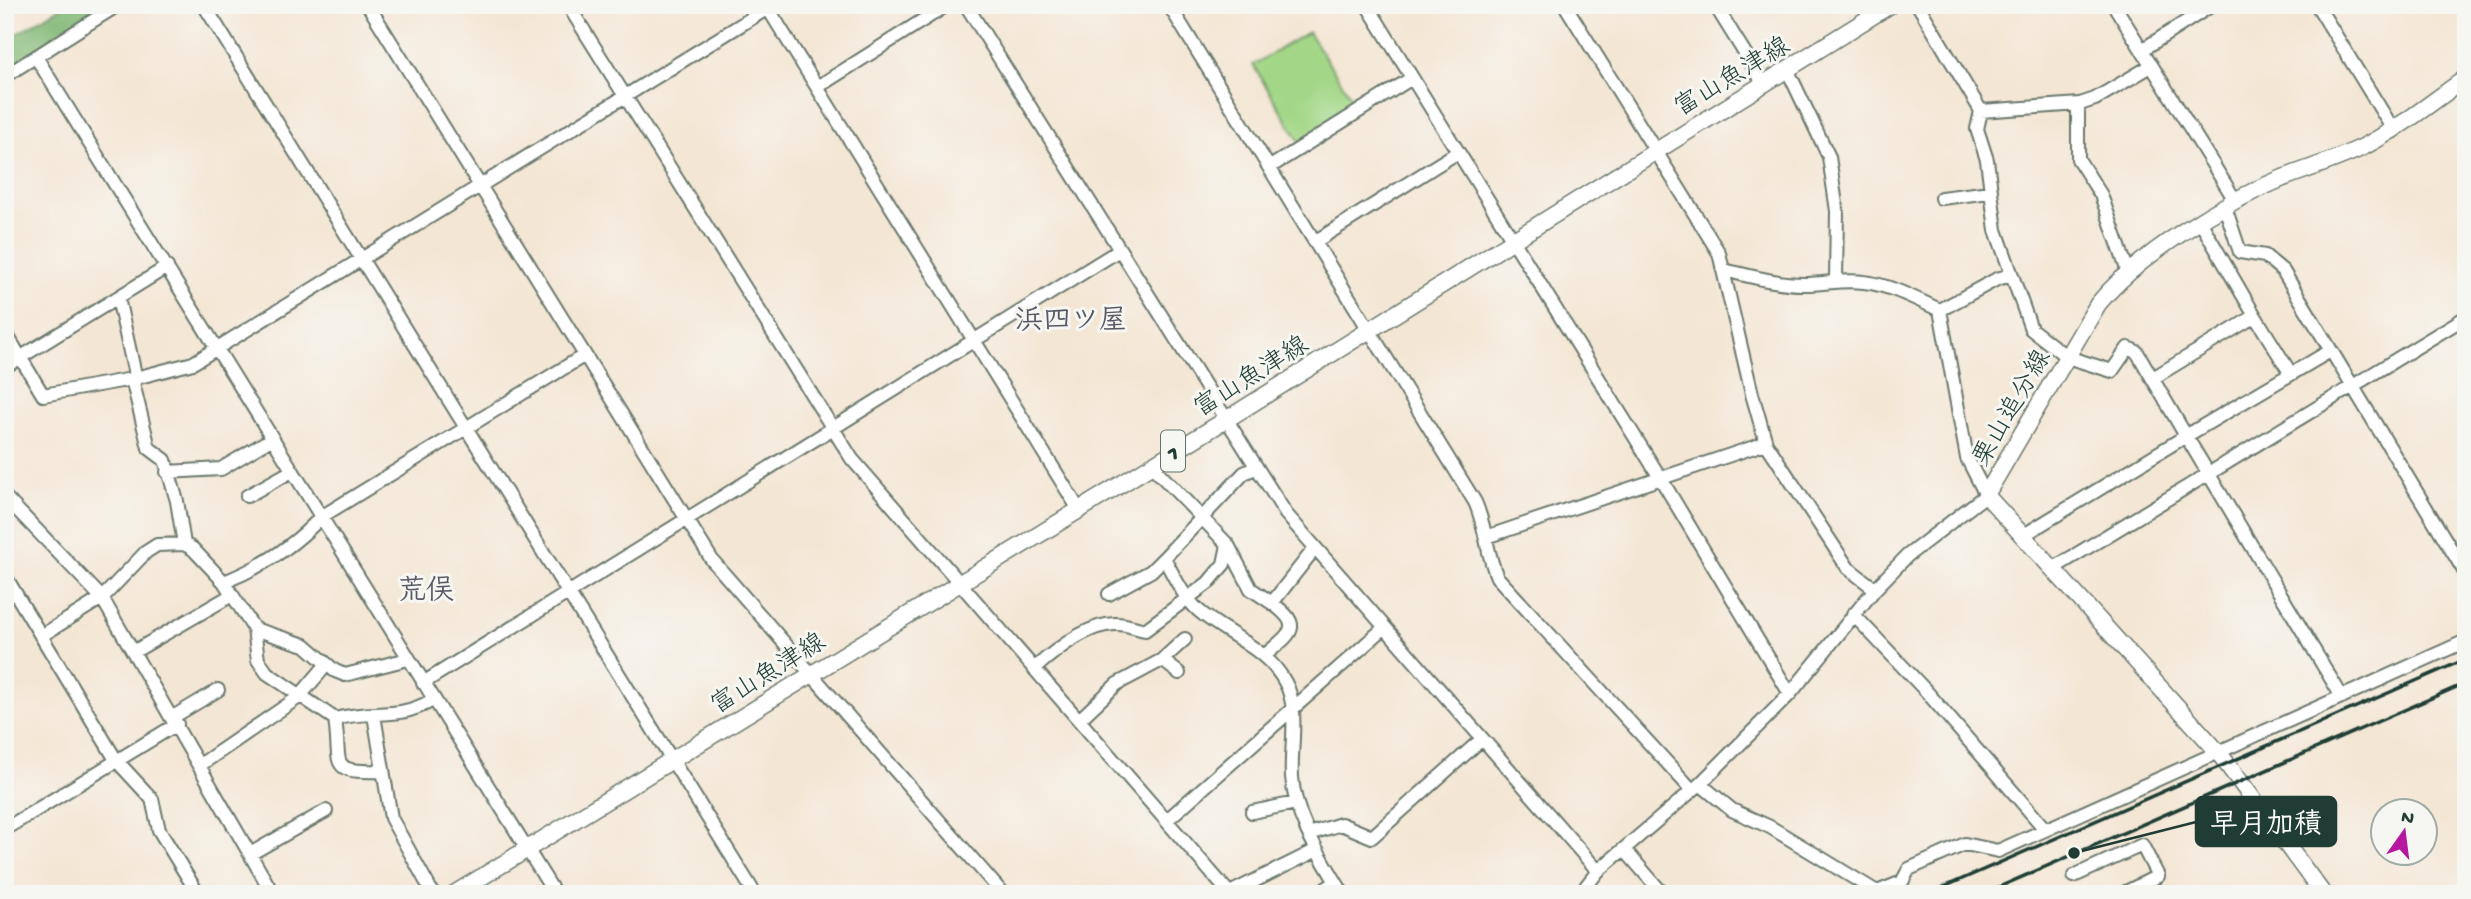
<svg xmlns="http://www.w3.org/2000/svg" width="2471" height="899" viewBox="0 0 2471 899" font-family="'Gochi Hand','Klee One',sans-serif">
  <rect width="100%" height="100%" fill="#f6f6f2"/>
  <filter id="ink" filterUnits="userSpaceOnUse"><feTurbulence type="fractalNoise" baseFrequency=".0143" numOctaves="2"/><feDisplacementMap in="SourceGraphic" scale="14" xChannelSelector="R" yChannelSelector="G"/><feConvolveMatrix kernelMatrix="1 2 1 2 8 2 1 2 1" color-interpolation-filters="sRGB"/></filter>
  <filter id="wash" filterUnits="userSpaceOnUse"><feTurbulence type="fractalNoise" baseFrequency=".00686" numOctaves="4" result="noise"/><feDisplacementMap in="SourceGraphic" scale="28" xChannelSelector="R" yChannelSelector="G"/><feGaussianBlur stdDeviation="1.57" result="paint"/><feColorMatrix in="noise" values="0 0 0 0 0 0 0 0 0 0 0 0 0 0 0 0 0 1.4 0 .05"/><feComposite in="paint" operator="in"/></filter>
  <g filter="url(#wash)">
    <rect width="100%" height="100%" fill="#f4e6d4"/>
    <path fill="#a3d787" stroke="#618a5e" stroke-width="2" d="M1308 32 1357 106 1300 142 1253 65Z"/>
    <path fill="#82b874" stroke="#507a54" stroke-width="2" d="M65 5H108L5 71V41Z"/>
  </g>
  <g filter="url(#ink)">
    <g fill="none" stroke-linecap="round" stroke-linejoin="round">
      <g stroke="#6a786c" stroke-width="16">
        <path id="minor" d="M204 5 755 894
          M368 5 712 560 1003 894
          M568 5 852 459 1230 894
          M766 5 1078 508
          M966 5 1286 514 1598 871
          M1169 5 1475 502C1486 526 1486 552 1497 577L1692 790
          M1367 5 1661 479 1790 694
          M1565 5 1719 253 1752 394 1766 443 1848 568 1875 589
          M1715 5 1764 84
          M1918 5 1981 111 1977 129 1987 160 1996 230 2031 329 2067 357 2112 371 2128 348 2137 352 2186 436 2024 535
          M2114 5 2235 200
          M2317 5 2394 131
          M2142 50 2212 5
          M36 57 555 894
          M1788 71 1829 157 1837 211 1836 280
          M5 76 118 5
          M819 86 947 5
          M2078 104V159L2101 195 2128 272
          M1981 111 2080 104 2095 99 2151 66
          M1270 167 1412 78
          M1941 198 1990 192
          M2225 207 2240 252 2265 256 2283 271 2466 574
          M2201 223 2255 316
          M1316 241 1458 152
          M1724 270C1750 276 1777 284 1804 284 1825 284 1843 279 1864 282 1890 285 1916 299 1940 310
          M118 298 136 379
          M1940 310 1997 279 2011 275
          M5 332 43 395 132 379 193 363 768 8
          M2330 351 2186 436 2342 697
          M5 367 167 267
          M2153 378 2255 316 2291 374
          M132 379 149 448 165 460 177 501 184 544
          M1255 468 1244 473 1164 558C1174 576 1183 597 1199 611 1227 635 1267 648 1285 682 1300 709 1290 747 1292 777 1295 820 1322 858 1343 894
          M167 472 221 469 271 439
          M247 496 292 471
          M5 497 102 598 273 894
          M1486 537 1766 443
          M1228 545 1251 589 1272 603 1315 548
          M2054 568 2466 317
          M5 576 116 760 152 799 159 830 198 894
          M224 582C262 567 293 547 321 517L585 355
          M1109 594 1151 571 1164 558
          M1853 614 1926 691 2045 829
          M254 629 258 660 267 673 335 719C374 708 394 722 433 700
          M41 636 102 598 146 552 157 545 184 544 193 549 224 582 254 629 305 645 335 671 345 675 408 659
          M135 651 232 595
          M1264 656C1289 634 1306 628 1272 603
          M1162 660 1179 673
          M1034 669C1054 651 1089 623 1117 624 1126 624 1136 628 1145 630L1208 583 1224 564 1228 545 1151 465
          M423 683 1118 251
          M374 715 391 818 433 894
          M173 717 218 690
          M335 719C342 765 326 773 383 771
          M1079 720 1117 684 1162 660 1185 639
          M200 765 299 697 327 664
          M1700 784 1732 810 1770 827 1877 892 1902 882 1909 869 1965 844 1998 851 2466 641
          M1252 812 1296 803
          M1167 820 1384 628
          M5 829 177 724
          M1309 834 1341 824 1372 837 1482 739
          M1624 849 1663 894
          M250 854 326 811
          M2074 876 2142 845 2158 876 2122 894
          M5 893 6 894
          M1228 894 1317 850
          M1318 894 1336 882
          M1580 894 1598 871 1700 784 1790 694 1875 589 1907 556 1986 495 1967 458 1940 310"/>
      </g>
      <g stroke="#6a786c" stroke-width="19">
        <path id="major" d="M454 894 1224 421 1890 5
          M2323 894 2219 753 1986 495 2098 304C2139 254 2224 202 2283 178 2310 168 2338 159 2363 147 2400 128 2432 102 2466 78"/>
      </g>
      <use href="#minor" stroke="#fff" stroke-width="12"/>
      <use href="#major" stroke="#fff" stroke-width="16"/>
      <path stroke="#1f3d34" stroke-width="3.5" d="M1928 894 2466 659
        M1983 894 2466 683"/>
    </g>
  </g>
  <g text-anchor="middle" stroke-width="6" stroke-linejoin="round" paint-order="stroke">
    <rect fill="#f6f6f2" stroke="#60746d" stroke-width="2" x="1161" y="430.5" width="24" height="41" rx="5"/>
    <g font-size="24" font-weight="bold" fill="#1f3d34">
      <text x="1173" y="459">1</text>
    </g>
    <g font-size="26" fill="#1f3d34" stroke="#f6f6f2">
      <text transform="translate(1731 75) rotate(-31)" y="9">富山魚津線</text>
      <text transform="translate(1250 375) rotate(-32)" y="9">富山魚津線</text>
      <text transform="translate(2010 407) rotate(-60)" y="9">栗山追分線</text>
      <text transform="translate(767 672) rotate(-32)" y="9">富山魚津線</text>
    </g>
    <g font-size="28" font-weight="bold" fill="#5a5a67" stroke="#f6f6f2">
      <text x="1071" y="328">浜四ツ屋</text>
      <text x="426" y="598">荒俣</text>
    </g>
  </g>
  <path fill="none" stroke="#1f3d34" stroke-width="2.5" d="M2074 853L2196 822"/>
  <circle fill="#1f3d34" stroke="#f6f6f2" stroke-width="2.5" cx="2074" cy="853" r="7"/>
  <rect fill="#1f3d34" stroke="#1f3d34" stroke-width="2.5" x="2196" y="797" width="140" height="49" rx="7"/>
  <g font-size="28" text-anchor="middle" font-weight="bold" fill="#fff">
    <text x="2266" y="832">早月加積</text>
  </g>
  <rect width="2471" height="899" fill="none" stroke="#f6f6f2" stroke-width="28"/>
  <g transform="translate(2404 832) rotate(14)"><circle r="33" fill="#f6f6f2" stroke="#a0aca6" stroke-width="2"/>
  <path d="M0-5L12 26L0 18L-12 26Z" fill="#b5179e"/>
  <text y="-10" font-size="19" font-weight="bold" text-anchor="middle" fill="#1f3d34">N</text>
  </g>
</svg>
